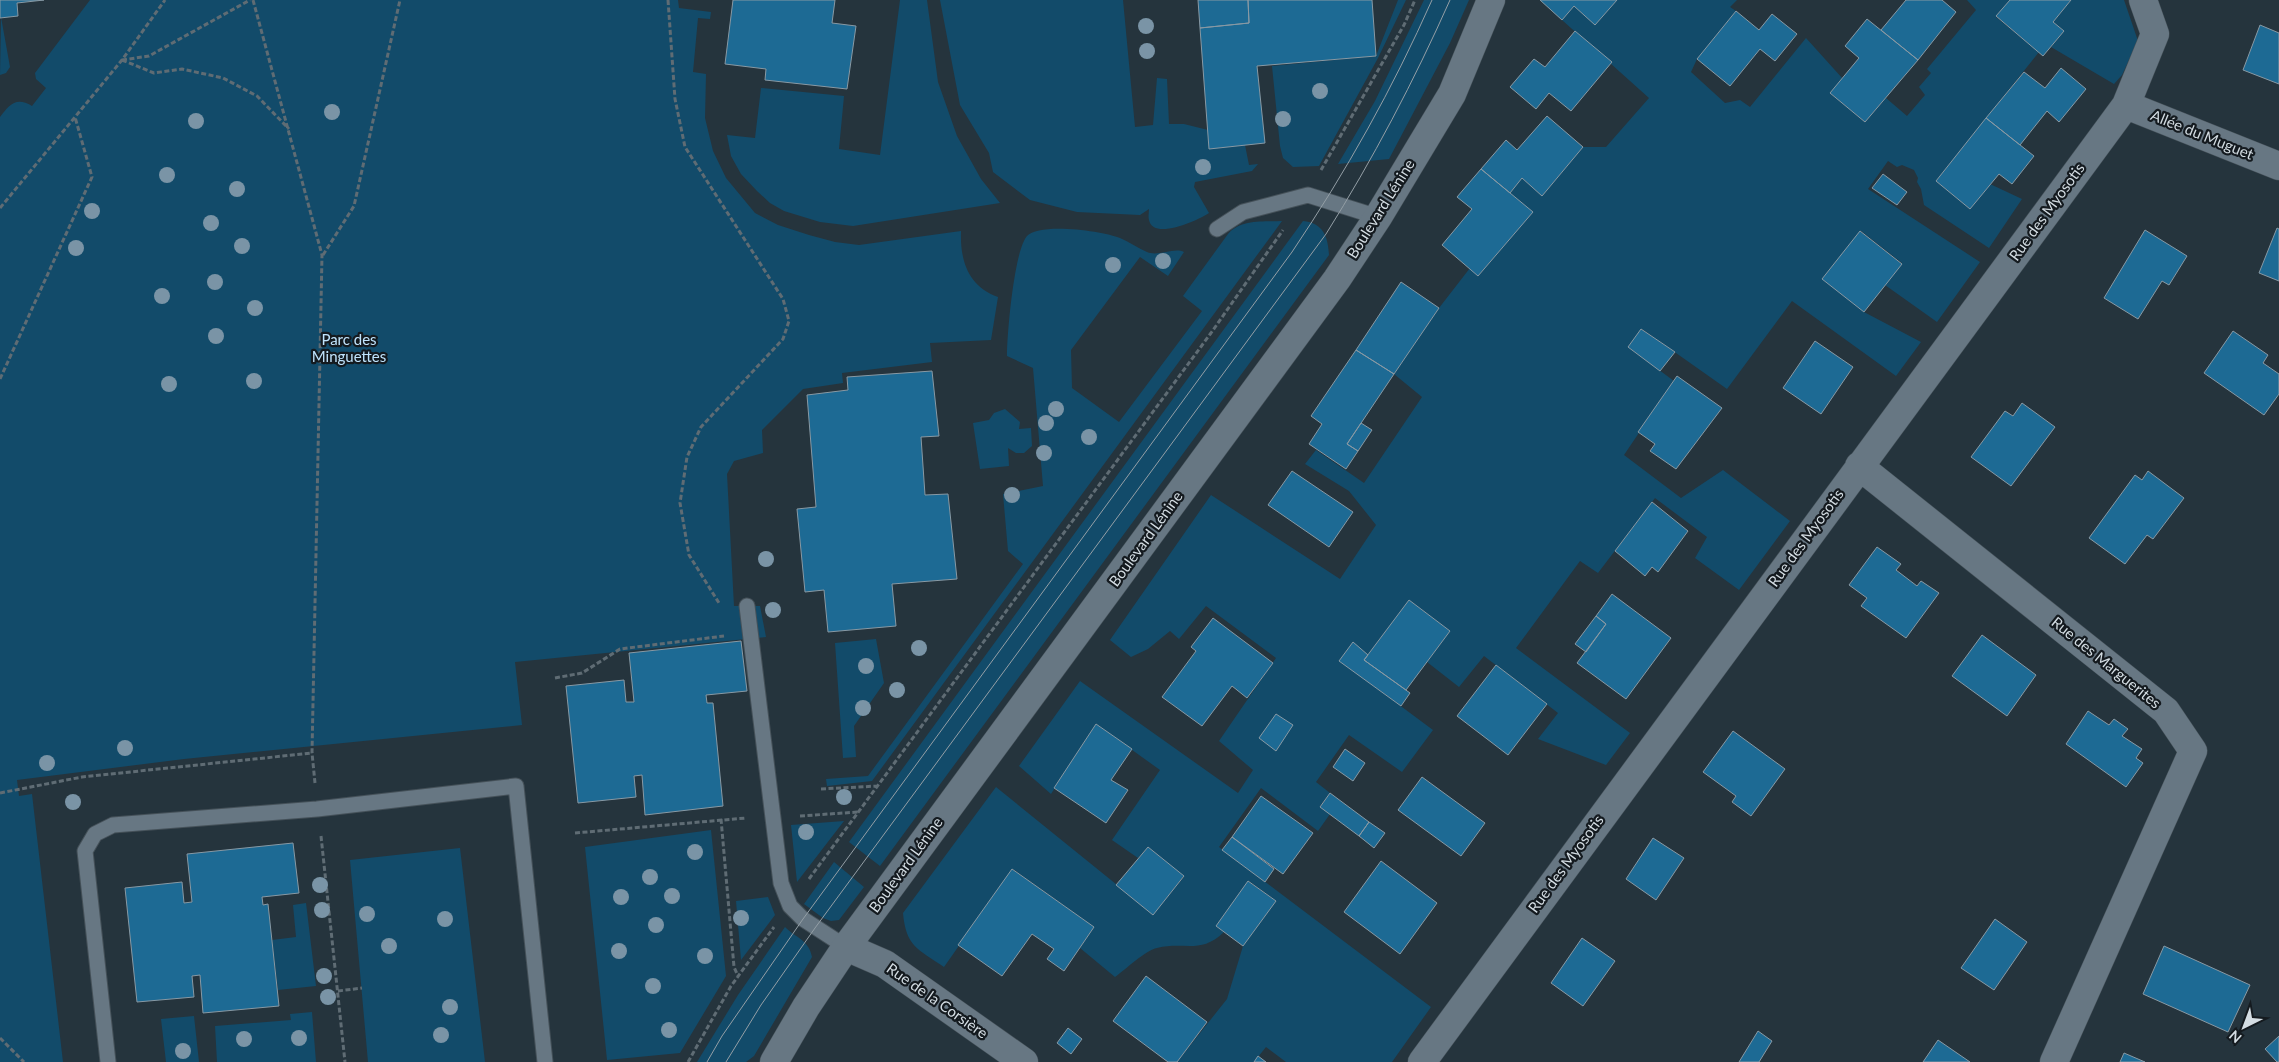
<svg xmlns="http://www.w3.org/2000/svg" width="2279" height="1062" viewBox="0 0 2279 1062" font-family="Lato,sans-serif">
  <rect width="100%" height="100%" fill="#25343d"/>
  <path fill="#124b6a" d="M90 0H678L679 8 711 12 710 19 698 18 693 72 706 74 705 118 713 151 726 178 755 213 778 225 809 235 835 242 859 245 961 231C960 261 968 286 998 297L991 340 930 343 932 362 842 373 843 383 803 389 762 430 763 453 734 461 727 474 734 606H760L766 637 515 662 522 725 184 759 17 780 19 796 32 794 63 1062H0V117C9 105 16 96 32 106L46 88 36 79 35 73Z
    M900 0H927L938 82 957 136 981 179 1000 203 853 226 820 222 784 211 770 203 757 191 741 174 731 156 727 135 755 138 761 88 844 96 839 149 880 155Z
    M940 0H1123L1135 127 1153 125 1157 78 1167 79 1169 124H1184L1208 130 1209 149 1245 145 1249 165 1258 164 1252 171 1195 182 1194 187 1209 213C1199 220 1153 241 1149 220 1148 217 1149 212 1149 209L1140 215 1077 212 1030 200 993 172 989 153 960 105Z
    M1398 0H1406L1378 58 1319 166 1293 167 1283 158 1280 146 1272 66 1376 56Z
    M1424 0H1469L1450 43 1389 159 1338 164 1375 101Z
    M1617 0H1737L1730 7 1736 11 1697 59 1691 72 1725 103 1740 100 1750 107 1806 38 1843 79 1831 94 1865 122 1886 98 1907 116 1925 95 1919 87 1931 73 1927 69 1976 10 1967 0H2010L1996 17 2039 52 1936 181 1970 209 1990 184 2022 199 1989 248 1924 205 1921 189 1917 182 1918 178 1914 170 1902 165 1897 167 1888 161 1868 189 1980 262 1937 322 1885 285 1902 263 1861 231 1823 279 1864 312 1921 342 1896 376 1792 301 1727 389 1642 329 1628 347 1674 381 1624 455 1681 498 1723 470 1790 521 1739 590 1695 558 1707 537 1655 498 1598 573 1580 561 1516 648 1630 733 1606 765 1538 739 1558 713 1484 656 1459 687 1427 662 1450 631 1409 600 1368 655 1353 643 1340 661 1433 730 1402 772 1349 735 1316 782 1330 793 1320 806 1330 814 1318 831 1261 788 1219 847 1431 1007 1392 1062H1286L1266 1047 1254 1062H1177L1227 999 1243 946 1276 901 1249 881 1216 926 1224 932C1200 955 1185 941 1157 948 1146 950 1126 969 1115 977L1080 948 1094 927 1013 869 944 967C918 949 906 947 903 913L996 787 1153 914 1184 877 1148 847 1138 858 1112 840 1160 770 1096 724 1051 794 1019 766 1080 681 1238 793 1253 770 1219 741 1276 658 1206 606 1179 639 1170 631 1148 649 1131 657 1110 640 1211 495 1340 579 1376 525 1349 491 1305 464 1316 450 1364 483 1422 397 1394 374 1439 308 1470 268 1479 275 1532 213 1510 193 1522 178 1542 196 1583 147H1606L1649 98 1562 20 1574 6 1595 25Z
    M2071 0H2124L2138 41 2122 75 2114 84 2051 47 2064 31 2053 22Z
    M1 17 10 67 6 73 0 75Z
    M1282 221 872 781 827 786 826 779 868 776 1023 564 1008 551 1003 494 1043 486 1033 368 1007 356C1007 334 1014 251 1027 236 1039 222 1104 231 1120 238 1129 242 1138 248 1147 252 1158 257 1174 247 1184 252L1168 276 1140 257 1071 350 1072 388 1119 422 1202 311 1183 296 1228 234C1241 219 1262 222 1282 221Z
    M1303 221C1323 223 1328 236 1329 255L880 866 849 842Z
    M1005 409 1020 422 1019 429 1031 428 1032 446 1024 453H1016L1008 448 1009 466 980 469 973 423 989 420 994 413Z
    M876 639 884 683 854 726 856 757 843 758 835 643Z
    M844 821 797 882 791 825Z
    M711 830 726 976 680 1053 607 1060 585 847Z
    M460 848 485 1062H368L350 860Z
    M834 862 864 887 839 920 831 921 823 918 804 904Z
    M768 897 775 915 741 960 736 901Z
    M306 903 316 986 278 990 272 940 296 937 293 905Z
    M785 927C796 938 809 940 812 957L754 1056 746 1062H697L738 995Z
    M312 1012 316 1062H217L215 1026 291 1020 290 1014Z
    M194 1016 199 1062H166L161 1019Z"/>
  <path fill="#1d6a94" stroke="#8899a4" d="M0 0H44L17 3 18 16 0 18Z
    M733 0H835L832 23 856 26 847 89 765 80 766 69 725 64Z
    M1198 0H1248L1249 23 1200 28Z
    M1248 0H1372L1376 56 1257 66 1265 143 1209 149 1200 28 1249 23Z
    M1540 0H1617L1595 25 1574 6 1562 20Z
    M1906 0H1942L1956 12 1918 60 1881 30Z
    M2010 0H2071L2053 22 2064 31 2043 56 1996 16Z
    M1736 11 1759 30 1772 14 1797 34 1775 61 1760 49 1730 86 1697 59Z
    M1867 19 1918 60 1865 122 1830 93 1859 58 1845 46Z
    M2260 25 2279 33V84L2243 70Z
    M1575 31 1612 62 1571 111 1549 93 1536 109 1510 87 1534 59 1545 67Z
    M2061 68 2086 89 2059 122 2047 111 2020 145 1986 118 2024 72 2045 88Z
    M1547 116 1583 147 1542 196 1522 178 1510 193 1481 169 1506 140 1517 150Z
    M1986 118 2034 156 2012 184 1999 174 1970 209 1936 181Z
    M1481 169 1533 212 1478 276 1442 245 1472 209 1457 197Z
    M1883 174 1907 192 1897 205 1872 188Z
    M2277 228 2279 229V281L2259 273Z
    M2145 230 2187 256 2169 285 2162 281 2138 319 2104 298Z
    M1860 231 1902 264 1864 312 1822 279Z
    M1401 282 1439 308 1394 374 1356 350Z
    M1641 329 1675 352 1660 371 1628 347Z
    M2233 331 2268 355 2263 363 2279 374V394L2264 415 2204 373Z
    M1815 341 1853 367 1821 414 1783 388Z
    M1356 350 1394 374 1347 444 1358 451 1346 469 1309 444 1322 424 1311 416Z
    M932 371 939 436 921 437 925 495 948 494 957 579 892 584 896 626 828 632 824 590 805 592 797 509 816 507 807 395 848 390 847 377Z
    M1677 376 1722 408 1676 469 1650 451 1655 444 1638 432Z
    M2022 403 2055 427 2011 486 1971 457 2005 411 2013 416Z
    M1361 423 1372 430 1358 451 1347 444Z
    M1292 471 1353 512 1329 547 1268 505Z
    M2148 471 2184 498 2153 539 2147 535 2125 564 2089 538 2135 475 2142 480Z
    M1652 502 1688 531 1658 572 1652 567 1645 576 1615 551Z
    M1877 547 1901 564 1896 570 1917 586 1921 581 1939 593 1906 638 1861 606 1867 598 1849 585Z
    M1612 594 1671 638 1626 699 1577 663 1606 624 1596 616Z
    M1409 600 1450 631 1406 690 1364 660Z
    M1596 616 1606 624 1586 652 1575 644Z
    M1213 618 1273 663 1247 698 1232 686 1202 726 1162 697 1196 651 1191 647Z
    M1982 635 2036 675 2007 716 1952 676Z
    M741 641 747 691 706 695 707 703H713L723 806 645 815 642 775 634 776 636 797 578 803 566 686 624 680 626 702H634L629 653Z
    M1353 642 1368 655 1364 660 1410 693 1401 706 1339 661Z
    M1496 665 1547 704 1508 755 1457 716Z
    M2088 711 2109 725 2114 719 2128 729 2122 736 2142 749 2136 758 2143 763 2126 787 2066 744Z
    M1276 714 1293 725 1276 751 1259 738Z
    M1096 724 1132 749 1111 780 1128 790 1106 823 1054 788Z
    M1733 731 1785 769 1751 816 1732 802 1736 796 1703 772Z
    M1345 749 1365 763 1353 781 1333 767Z
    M1422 777 1485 823 1461 856 1398 810Z
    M1330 793 1369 822 1359 836 1320 807Z
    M1261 796 1313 833 1283 874 1232 837Z
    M1369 822 1385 833 1374 848 1359 836Z
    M1232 837 1274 869 1265 882 1222 850Z
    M1653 838 1684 858 1656 900 1626 879Z
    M293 843 299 893 262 897 263 905 268 904 279 1006 203 1013 200 975 192 976 194 997 137 1002 125 888 182 882 184 903 192 902 187 854Z
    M1148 847 1184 876 1153 915 1116 885Z
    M1381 861 1437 903 1400 954 1344 912Z
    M1012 869 1094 927 1064 971 1047 959 1054 949 1032 934 1002 976 958 945Z
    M1248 881 1276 901 1243 946 1216 926Z
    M1995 919 2027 942 1994 990 1961 968Z
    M1582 938 1615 961 1583 1006 1551 983Z
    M2164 946 2250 985 2228 1032 2143 994Z
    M1146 976 1207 1022 1177 1062H1168L1113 1021Z
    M1068 1028 1082 1039 1071 1054 1057 1043Z
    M1758 1031 1772 1041 1759 1062H1739Z
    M2279 1036V1062H2277L2265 1049Z
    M1938 1040 1970 1062H1923Z
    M2124 1053 2145 1062H2120Z
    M1258 1056 1266 1062H1254Z"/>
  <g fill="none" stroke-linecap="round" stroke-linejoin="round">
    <g stroke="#455159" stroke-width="17">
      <path id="lane" d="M1217 229 1243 212 1308 195 1378 217
        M747 606 781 883 790 906 803 919 846 947
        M108 1062 85 851 95 834 113 825 317 809 516 786 545 1062"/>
    </g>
    <g stroke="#455159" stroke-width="29">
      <path id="street" d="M2126 105 2279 166
        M1859 466 2166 711 2193 751 2054 1062
        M846 947 885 964 1024 1062
        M774 1062 806 1007 846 947 1337 279 1378 217 1452 94 1491 0
        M1422 1062 2126 105 2155 34 2143 0"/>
    </g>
    <path stroke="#5f6c74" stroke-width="3" stroke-dasharray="5 2.5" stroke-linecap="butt" d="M253 0 322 255 312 753 315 783
      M668 0 675 99 685 147 783 299 789 321 783 339 701 427 687 457 680 503 689 555 719 603
      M122 60 154 73 182 69 223 78 257 96 289 129
      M122 60 149 56 250 0
      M1321 170 1404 25 1415 0
      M0 208 122 60 165 0
      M323 255 354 206 400 0
      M0 379 92 177 75 117
      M555 678 582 673 620 649 724 636
      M821 789 878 786
      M0 793 82 777 312 753
      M800 816 858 812
      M721 819 734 967 738 976
      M575 833 746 818
      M321 836 345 1062
      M809 879 1211 333 1283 230
      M338 991 362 988
      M0 1038 24 1062
      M688 1062 731 986 774 927"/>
    <use href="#lane" stroke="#677783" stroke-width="15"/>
    <use href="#street" stroke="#677783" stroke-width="28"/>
    <path stroke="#949fa6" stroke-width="1" d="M707 1062 722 1036 803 919 1292 252C1346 172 1393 88 1432 0
      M726 1062 761 1005 815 928 1326 234C1373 159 1414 81 1450 0"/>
  </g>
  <g fill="#7a94a6">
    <circle cx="1146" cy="26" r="8"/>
    <circle cx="1147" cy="51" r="8"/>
    <circle cx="1320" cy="91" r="8"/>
    <circle cx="332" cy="112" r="8"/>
    <circle cx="1283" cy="119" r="8"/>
    <circle cx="196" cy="121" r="8"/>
    <circle cx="1203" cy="167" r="8"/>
    <circle cx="167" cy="175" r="8"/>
    <circle cx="237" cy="189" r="8"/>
    <circle cx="92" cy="211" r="8"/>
    <circle cx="211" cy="223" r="8"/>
    <circle cx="242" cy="246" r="8"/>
    <circle cx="76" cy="248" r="8"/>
    <circle cx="1163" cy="261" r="8"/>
    <circle cx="1113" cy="265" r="8"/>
    <circle cx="215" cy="282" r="8"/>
    <circle cx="162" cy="296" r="8"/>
    <circle cx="255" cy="308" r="8"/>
    <circle cx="216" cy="336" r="8"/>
    <circle cx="254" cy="381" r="8"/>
    <circle cx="169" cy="384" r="8"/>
    <circle cx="1056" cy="409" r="8"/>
    <circle cx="1046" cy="423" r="8"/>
    <circle cx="1089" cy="437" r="8"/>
    <circle cx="1044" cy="453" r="8"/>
    <circle cx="1012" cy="495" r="8"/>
    <circle cx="766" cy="559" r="8"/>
    <circle cx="773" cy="610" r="8"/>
    <circle cx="919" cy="648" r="8"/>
    <circle cx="866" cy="666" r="8"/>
    <circle cx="897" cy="690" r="8"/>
    <circle cx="863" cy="708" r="8"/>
    <circle cx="125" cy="748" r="8"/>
    <circle cx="47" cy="763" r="8"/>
    <circle cx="844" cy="797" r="8"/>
    <circle cx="73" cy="802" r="8"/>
    <circle cx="806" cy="832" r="8"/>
    <circle cx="695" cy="852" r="8"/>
    <circle cx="650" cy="877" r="8"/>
    <circle cx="320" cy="885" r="8"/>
    <circle cx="672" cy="896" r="8"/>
    <circle cx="621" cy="897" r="8"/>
    <circle cx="322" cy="910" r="8"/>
    <circle cx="367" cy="914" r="8"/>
    <circle cx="741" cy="918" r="8"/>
    <circle cx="445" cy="919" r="8"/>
    <circle cx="656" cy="925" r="8"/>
    <circle cx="389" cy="946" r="8"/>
    <circle cx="619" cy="951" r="8"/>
    <circle cx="705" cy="956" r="8"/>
    <circle cx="324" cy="976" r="8"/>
    <circle cx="653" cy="986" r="8"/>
    <circle cx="328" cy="997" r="8"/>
    <circle cx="450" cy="1007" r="8"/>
    <circle cx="669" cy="1030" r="8"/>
    <circle cx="441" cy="1035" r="8"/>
    <circle cx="299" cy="1038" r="8"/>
    <circle cx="244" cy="1039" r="8"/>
    <circle cx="183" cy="1051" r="8"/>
  </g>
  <g text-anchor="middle" stroke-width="4.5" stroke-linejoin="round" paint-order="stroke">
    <g font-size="15" fill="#d4dde3" stroke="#141a1f">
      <text transform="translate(2202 135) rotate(22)" y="5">Allée du Muguet</text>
      <text transform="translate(1381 209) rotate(-58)" y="5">Boulevard Lénine</text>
      <text transform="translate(2047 212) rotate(-54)" y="5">Rue des Myosotis</text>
      <text transform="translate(1806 538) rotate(-54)" y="5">Rue des Myosotis</text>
      <text transform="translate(1146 539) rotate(-54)" y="5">Boulevard Lénine</text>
      <text transform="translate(2106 663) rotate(39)" y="5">Rue des Marguerites</text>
      <text transform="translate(1566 864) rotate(-54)" y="5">Rue des Myosotis</text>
      <text transform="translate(906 865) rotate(-54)" y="5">Boulevard Lénine</text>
      <text transform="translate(937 1001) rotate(35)" y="5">Rue de la Corsière</text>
    </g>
    <g font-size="15" fill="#bfe3fc" stroke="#141a1f">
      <text x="349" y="345">Parc des<tspan x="349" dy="17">Minguettes</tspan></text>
    </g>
  </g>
  <g transform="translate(2244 1027) rotate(222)" stroke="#141a1f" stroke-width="4" paint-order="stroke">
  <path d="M0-4L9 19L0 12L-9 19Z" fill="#d4dde3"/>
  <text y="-8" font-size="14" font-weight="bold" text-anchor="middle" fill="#d4dde3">N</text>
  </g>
</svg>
